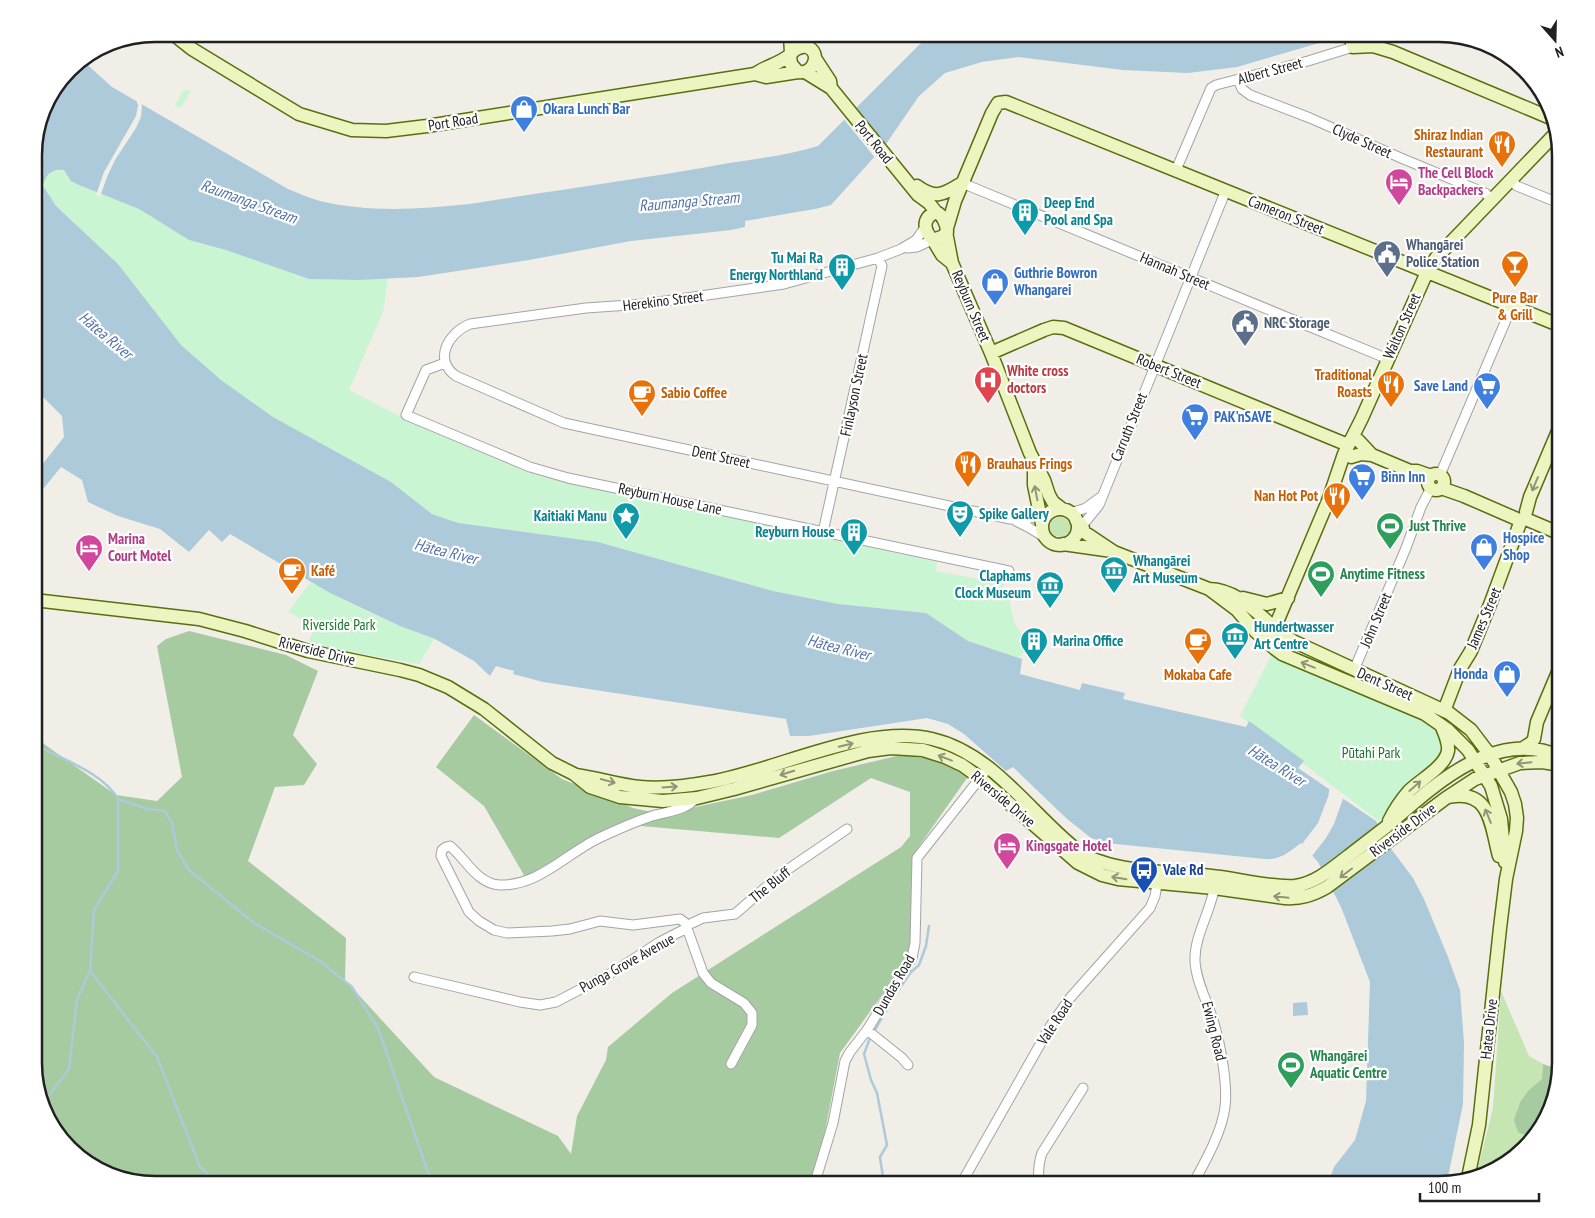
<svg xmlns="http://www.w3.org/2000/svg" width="1595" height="1218" viewBox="0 0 1595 1218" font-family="'PT Sans Narrow',sans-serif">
  <rect width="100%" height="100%" fill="#f0eee7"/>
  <path fill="#c5e5b2" d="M1050 527a10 10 0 1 1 20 0a10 10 0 1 1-20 0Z
    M1501 991 1529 1056 1543 1064 1542 1079C1532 1090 1521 1095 1517 1110L1533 1139 1493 1172 1476 1176 1493 1108Z"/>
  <path fill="#a7cba0" d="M189 631 286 655 318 671 293 735 317 764 304 785 275 787 248 861 346 938 345 980 434 1077 558 1136 571 1154 577 1116 606 1060 608 1047 672 993 901 847 910 836V792L871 778 779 838 618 824 525 877 484 806 436 767 474 715 562 779 633 808 647 811 686 809 752 795 833 771 901 755 931 759 956 770 967 778 915 852 910 926 911 955 840 1053 815 1184H156L116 1178 81 1159 46 1116 34 1070V737L116 795 157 801 182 777 157 646 166 639Z
    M1543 1064 1560 1070 1555 1102 1536 1137 1533 1139 1518 1132 1514 1120 1520 1102 1528 1091 1542 1079Z"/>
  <path fill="#c9f5d2" d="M191 90 181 108 175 106 183 91Z
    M59 169 64 170 79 185 139 209 164 225 199 243 226 250 309 279 360 280 388 278 383 312 349 390 395 414 539 476 937 562 936 571 1005 584 999 591 1010 601C1012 621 1016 628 1029 644L1019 658 968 641 926 613 838 604 773 591 602 543 458 523 432 514 391 482 273 417 221 380 181 345 118 264 56 206 44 189 43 183 50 172Z
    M311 582C350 605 392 623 434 639L419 664 308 644 315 626 288 612Z
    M1271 656 1424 721C1438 732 1448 739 1439 758L1395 800 1379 821 1240 716Z"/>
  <path fill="#accad9" d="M930 34H1108L1208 39 1242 34H1350L1237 67 1188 73 1123 70 1018 57 982 62 945 73 919 96 886 144 831 205 815 209 745 221V227L731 230 631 241 529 260 418 277 360 280 309 279 226 250 189 240 139 209 79 185 71 181 64 170C52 168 45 175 43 186L56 206 118 264 181 345 221 380 273 417 391 482 432 514 458 523 598 542 773 591 838 604 926 613 968 641 1022 659 1020 674 1080 690 1082 683 1125 693 1123 699 1246 727 1249 721 1304 761 1298 768 1376 821 1392 850 1413 878 1424 899 1448 957 1460 990 1464 1043 1463 1104 1447 1182 1439 1184H1328L1334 1167 1355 1140 1366 1101 1370 982 1341 907 1318 862 1301 843C1289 852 1280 860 1265 859L1106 843 1091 838 1066 818 1013 767 1006 771 964 734 948 724 927 718 809 736H790L786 719 543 682 513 674 514 671 496 666 490 676 474 661 435 639 400 626 330 593 230 534 222 542 209 530 189 552 160 529 118 516 88 502 82 480 61 467 34 500V475L64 437 62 416 34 388V148L46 102 75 64 82 60 112 87 288 189C299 193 309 198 320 201 369 213 420 209 470 204 556 190 643 179 729 163 759 158 790 155 818 146Z
    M1307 1002 1308 1015 1293 1016V1003Z"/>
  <path fill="#f0eee7" d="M135 97 141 100 142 106 141 117 136 128 115 160 107 177 100 197 96 195 104 172 136 116 138 105Z
    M853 107 886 148 876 159 842 117Z
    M1330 787 1344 796 1334 824 1326 838 1312 856 1302 844 1318 823 1328 797Z"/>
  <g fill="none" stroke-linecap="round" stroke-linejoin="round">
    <path stroke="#accad9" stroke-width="2.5" d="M34 744C60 759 103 772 118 799V871L94 910 90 971 77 999 69 1069 43 1103
      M118 799 148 809 165 811 172 823 177 850 189 870 254 923 320 961 352 987 378 1028 432 1184
      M90 971 157 1057 200 1167 219 1184
      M875 1030 895 995 911 972 919 965 926 946 929 926
      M870 1038 864 1054 871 1080 877 1093 887 1145 880 1157 884 1184"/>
    <g stroke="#a4a4a4" stroke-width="11">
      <path id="street" d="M1238 79 1242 89 1250 95 1310 118 1401 158 1485 193 1492 199
        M1176 170 1211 88 1216 85 1308 61 1353 47
        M1510 180 1517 186 1561 204
        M962 183 1388 359
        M926 226 916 240 901 249 878 258 784 284 644 304 586 308 470 324C448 333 433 360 456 376L564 423 1010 519 1021 520 1047 514
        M907 248 917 247 932 240
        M445 363 426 370 406 415 530 467 568 478 1009 571
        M1440 475 1512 306
        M1071 513 1086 508 1101 497
        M1016 521 1028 527 1046 538
        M1079 527 1087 520 1099 505 1226 190
        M823 532 882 266 878 258
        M1354 670 1406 548 1421 507 1431 488
        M697 797C686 811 668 811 652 816 634 822 616 830 599 838 567 853 539 886 500 885 477 884 466 859 450 846L446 847 442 850 441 856 469 912 479 921 494 930 507 933 552 931 570 929 600 921 633 925 680 919 688 925 687 928 703 973 711 983 744 1003 752 1013V1025L731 1064
        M688 925 703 918 735 914 781 874 847 829
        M414 977 520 1002 540 1005 556 1002 615 971 658 943 687 928
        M867 1030 902 1058 908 1065
        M816 1184V1179L833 1123 845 1061 850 1052 867 1030 912 958 915 943 917 858 984 773
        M961 1184 1051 1025 1070 998 1150 908 1155 896 1158 879
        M1039 1184C1038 1173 1038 1164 1042 1153L1083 1088
        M1193 1184C1205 1162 1222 1132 1225 1107 1228 1084 1220 1042 1213 1020 1207 1001 1196 981 1195 961 1194 935 1212 910 1215 884"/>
    </g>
    <g stroke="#596f0e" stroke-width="15">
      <path id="secondary" d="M173 34 192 49 299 114 352 130 386 131 427 126 755 74 766 77 798 72
        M790 34 791 54
        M1350 34 1353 47 1373 46 1393 52 1553 119
        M815 58 830 81 831 88
        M805 72 831 88 918 195 929 203 936 212
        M755 74C766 66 779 64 790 55 793 52 794 49 799 48 801 47 805 46 807 47 822 52 814 75 798 72L791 64 790 55
        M917 186C936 200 944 194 962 183
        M936 212C943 215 947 225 947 232L944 236 933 240C923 230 922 218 936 212Z
        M947 228 955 201 992 113 998 103 1006 102 1561 326
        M946 232 952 263 991 353 1030 453 1044 480 1049 495 1053 502 1062 509
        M933 240 942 255 952 263
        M991 353 1044 330 1053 327 1064 328 1348 445
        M1358 440 1372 455 1410 471H1417L1431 476
        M1351 457 1361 454 1372 455
        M1034 464V485L1042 524
        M1428 482a8 8 0 1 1 16 0a8 8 0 1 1-16 0Z
        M1441 488 1464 496 1517 519
        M1042 527a18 18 0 1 1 36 0a18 18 0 1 1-36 0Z
        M1526 512 1530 497 1561 424
        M1076 520 1082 525 1084 532 1114 552 1209 589 1237 610 1256 632 1274 648 1282 654 1425 714 1448 730 1468 750 1491 786 1501 819 1505 862
        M1528 520 1561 534
        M1063 544 1112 551
        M1209 589C1245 590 1265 626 1295 642L1449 713 1471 730 1490 755 1511 792 1515 804 1517 818 1516 831 1506 879 1500 928 1479 1125 1468 1178
        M1243 598 1267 604 1288 598
        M34 600 199 619 245 631 308 651 400 670 419 675 448 687 484 709 552 763 574 774 590 787 620 797 663 801 697 798 734 789 868 751 891 748 923 750 945 757 962 765 980 778 1078 863 1102 875 1118 879 1214 888 1285 898C1301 899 1313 895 1327 887L1446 798 1475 779 1520 763 1542 762 1561 765
        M1272 634 1328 501 1344 454 1362 418 1427 272 1436 258 1556 133
        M1444 711 1460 669 1471 651 1491 602 1520 523
        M1523 748 1531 743 1534 739 1537 722 1561 665
        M576 775C598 778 618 785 640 787 663 789 688 786 710 782 779 770 863 724 932 739 993 753 1031 814 1077 850 1110 875 1180 871 1220 877 1242 880 1274 888 1295 886 1317 883 1335 866 1351 854 1363 845 1374 836 1386 827 1432 787 1495 726 1561 757
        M1449 797C1491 788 1491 827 1499 856
        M1389 821C1395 809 1401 800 1409 791 1420 780 1445 767 1448 751 1449 742 1444 732 1441 725"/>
    </g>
    <use href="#street" stroke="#fff" stroke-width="9"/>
    <use href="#secondary" stroke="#ecf5c0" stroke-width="12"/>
  </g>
  <defs><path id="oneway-shaft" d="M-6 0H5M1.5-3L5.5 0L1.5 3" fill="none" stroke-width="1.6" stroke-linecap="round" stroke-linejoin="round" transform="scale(1.25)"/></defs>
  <g stroke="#909578">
    <use href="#oneway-shaft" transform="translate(1535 484) rotate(113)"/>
    <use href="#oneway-shaft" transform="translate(1036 493) rotate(-101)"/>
    <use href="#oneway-shaft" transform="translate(1308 665) rotate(-158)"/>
    <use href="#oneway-shaft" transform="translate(846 745) rotate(-14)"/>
    <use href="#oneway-shaft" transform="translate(945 758) rotate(-159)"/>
    <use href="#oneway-shaft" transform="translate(1524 763) rotate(174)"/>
    <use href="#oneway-shaft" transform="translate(787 773) rotate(163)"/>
    <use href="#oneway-shaft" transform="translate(608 781) rotate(15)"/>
    <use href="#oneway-shaft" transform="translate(1415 786) rotate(-41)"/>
    <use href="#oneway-shaft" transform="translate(670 787) rotate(-4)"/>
    <use href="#oneway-shaft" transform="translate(1488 816) rotate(-112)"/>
    <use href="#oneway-shaft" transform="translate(1346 873) rotate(143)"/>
    <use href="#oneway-shaft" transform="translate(1119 878) rotate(-171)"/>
    <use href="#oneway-shaft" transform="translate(1281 897) rotate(-174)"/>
  </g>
  <defs>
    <g id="shop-pin" transform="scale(1.4375)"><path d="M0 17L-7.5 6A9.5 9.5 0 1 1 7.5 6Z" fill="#3f7fe0" stroke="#fff"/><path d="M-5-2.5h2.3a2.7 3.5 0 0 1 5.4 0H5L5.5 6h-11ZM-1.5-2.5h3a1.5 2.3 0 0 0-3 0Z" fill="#fff"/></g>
    <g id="restaurant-pin" transform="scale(1.4375)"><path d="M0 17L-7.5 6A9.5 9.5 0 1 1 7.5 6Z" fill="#e8710a" stroke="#fff"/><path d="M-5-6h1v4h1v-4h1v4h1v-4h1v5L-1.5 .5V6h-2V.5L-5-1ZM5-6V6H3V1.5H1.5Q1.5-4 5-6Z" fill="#fff"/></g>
    <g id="hotel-pin" transform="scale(1.4375)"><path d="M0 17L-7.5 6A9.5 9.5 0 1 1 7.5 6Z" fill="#d1479c" stroke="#fff"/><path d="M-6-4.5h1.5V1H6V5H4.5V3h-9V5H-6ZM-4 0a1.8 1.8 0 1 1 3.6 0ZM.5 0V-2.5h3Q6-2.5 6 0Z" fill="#fff"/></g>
    <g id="building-pin" transform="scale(1.4375)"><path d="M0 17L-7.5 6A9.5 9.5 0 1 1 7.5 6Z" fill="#0f9aa8" stroke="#fff"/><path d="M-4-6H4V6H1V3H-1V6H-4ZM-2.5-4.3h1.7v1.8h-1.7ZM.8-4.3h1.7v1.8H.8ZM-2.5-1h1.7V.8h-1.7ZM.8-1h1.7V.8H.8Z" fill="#fff"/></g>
    <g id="civic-pin" transform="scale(1.4375)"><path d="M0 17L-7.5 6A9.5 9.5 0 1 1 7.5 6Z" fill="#5c6f8a" stroke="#fff"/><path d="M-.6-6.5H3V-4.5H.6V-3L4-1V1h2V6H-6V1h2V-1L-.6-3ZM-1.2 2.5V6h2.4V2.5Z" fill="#fff"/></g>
    <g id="bar-pin" transform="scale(1.4375)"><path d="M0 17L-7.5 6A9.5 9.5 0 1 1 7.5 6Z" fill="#e8710a" stroke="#fff"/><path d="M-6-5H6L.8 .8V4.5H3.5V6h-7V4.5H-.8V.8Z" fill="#fff"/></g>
    <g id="hospital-pin" transform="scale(1.4375)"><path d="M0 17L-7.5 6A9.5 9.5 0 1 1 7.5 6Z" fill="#e0444e" stroke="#fff"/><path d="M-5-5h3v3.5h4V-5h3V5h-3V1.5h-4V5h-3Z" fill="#fff"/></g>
    <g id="supermarket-pin" transform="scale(1.4375)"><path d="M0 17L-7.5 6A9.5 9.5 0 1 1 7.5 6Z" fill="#3f7fe0" stroke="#fff"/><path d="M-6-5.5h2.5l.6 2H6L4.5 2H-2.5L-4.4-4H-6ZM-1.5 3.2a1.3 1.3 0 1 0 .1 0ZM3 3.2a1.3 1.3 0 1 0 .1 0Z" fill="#fff"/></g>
    <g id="cafe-pin" transform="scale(1.4375)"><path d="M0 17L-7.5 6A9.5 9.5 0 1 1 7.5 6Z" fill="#e8710a" stroke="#fff"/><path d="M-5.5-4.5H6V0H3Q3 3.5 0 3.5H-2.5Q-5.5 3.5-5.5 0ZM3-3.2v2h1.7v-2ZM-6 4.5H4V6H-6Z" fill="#fff"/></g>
    <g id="theatre-pin" transform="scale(1.4375)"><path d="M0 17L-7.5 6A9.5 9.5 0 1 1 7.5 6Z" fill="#0f9aa8" stroke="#fff"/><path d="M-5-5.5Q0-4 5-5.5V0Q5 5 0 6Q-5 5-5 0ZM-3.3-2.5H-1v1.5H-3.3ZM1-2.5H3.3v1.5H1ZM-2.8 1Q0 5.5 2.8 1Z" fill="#fff"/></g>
    <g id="sight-pin" transform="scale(1.4375)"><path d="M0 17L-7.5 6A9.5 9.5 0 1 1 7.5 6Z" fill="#0f9aa8" stroke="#fff"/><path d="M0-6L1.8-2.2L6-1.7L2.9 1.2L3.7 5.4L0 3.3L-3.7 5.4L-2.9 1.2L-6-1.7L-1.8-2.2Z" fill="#fff"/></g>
    <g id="stadium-pin" transform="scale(1.4375)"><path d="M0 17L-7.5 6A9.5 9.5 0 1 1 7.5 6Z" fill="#2e9e5b" stroke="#fff"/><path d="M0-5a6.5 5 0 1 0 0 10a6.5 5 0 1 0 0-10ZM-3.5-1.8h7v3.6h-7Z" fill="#fff"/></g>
    <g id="museum-pin" transform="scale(1.4375)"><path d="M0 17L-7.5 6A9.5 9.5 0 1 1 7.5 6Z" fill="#0f9aa8" stroke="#fff"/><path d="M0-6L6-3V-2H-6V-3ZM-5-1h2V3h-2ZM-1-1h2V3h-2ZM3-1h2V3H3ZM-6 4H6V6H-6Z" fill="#fff"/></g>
    <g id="bus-pin" transform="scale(1.4375)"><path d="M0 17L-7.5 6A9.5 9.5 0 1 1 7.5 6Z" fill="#1a4fb4" stroke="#fff"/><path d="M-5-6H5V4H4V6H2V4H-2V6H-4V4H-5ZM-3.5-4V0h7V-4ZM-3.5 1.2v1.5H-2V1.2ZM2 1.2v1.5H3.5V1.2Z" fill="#fff"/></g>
  </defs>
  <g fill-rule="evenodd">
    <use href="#shop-pin" x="524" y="109"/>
    <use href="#restaurant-pin" x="1502" y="144"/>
    <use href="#hotel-pin" x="1399" y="182"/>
    <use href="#building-pin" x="1025" y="212"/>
    <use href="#civic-pin" x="1387" y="254"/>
    <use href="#bar-pin" x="1515" y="264"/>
    <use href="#building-pin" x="842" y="267"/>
    <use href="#shop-pin" x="995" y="282"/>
    <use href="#civic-pin" x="1245" y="323"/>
    <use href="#hospital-pin" x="988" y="380"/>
    <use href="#restaurant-pin" x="1391" y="384"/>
    <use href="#supermarket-pin" x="1487" y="386"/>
    <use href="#cafe-pin" x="642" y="393"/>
    <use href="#supermarket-pin" x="1195" y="417"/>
    <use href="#restaurant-pin" x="968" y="464"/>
    <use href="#supermarket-pin" x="1362" y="477"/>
    <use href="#restaurant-pin" x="1337" y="496"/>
    <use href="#theatre-pin" x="960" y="514"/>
    <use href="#sight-pin" x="626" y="516"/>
    <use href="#stadium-pin" x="1390" y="526"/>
    <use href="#building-pin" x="854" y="532"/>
    <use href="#shop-pin" x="1484" y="547"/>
    <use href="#hotel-pin" x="89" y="548"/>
    <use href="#museum-pin" x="1114" y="570"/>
    <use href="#cafe-pin" x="292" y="571"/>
    <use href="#stadium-pin" x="1321" y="574"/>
    <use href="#museum-pin" x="1050" y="585"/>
    <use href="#museum-pin" x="1235" y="636"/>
    <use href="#building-pin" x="1034" y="641"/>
    <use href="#cafe-pin" x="1198" y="641"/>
    <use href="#shop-pin" x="1507" y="674"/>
    <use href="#hotel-pin" x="1007" y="846"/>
    <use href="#bus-pin" x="1144" y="870"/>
    <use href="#stadium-pin" x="1291" y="1065"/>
  </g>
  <g text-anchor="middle" stroke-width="4.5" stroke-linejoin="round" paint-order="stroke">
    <g font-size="15" fill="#202020" stroke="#fff">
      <text transform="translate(1270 71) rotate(-15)" y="5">Albert Street</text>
      <text transform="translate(453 122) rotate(-9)" y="5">Port Road</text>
      <text transform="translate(1362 141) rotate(24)" y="5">Clyde Street</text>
      <text transform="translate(874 142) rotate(51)" y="5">Port Road</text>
      <text transform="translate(1286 215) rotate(22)" y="5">Cameron Street</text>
      <text transform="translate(1175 271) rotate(23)" y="5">Hannah Street</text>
      <text transform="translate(663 301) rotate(-7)" y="5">Herekino Street</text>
      <text transform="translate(971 306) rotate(67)" y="5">Reyburn Street</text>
      <text transform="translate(1402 326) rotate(-66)" y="5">Walton Street</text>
      <text transform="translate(1169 371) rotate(22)" y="5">Robert Street</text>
      <text transform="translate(854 395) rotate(-78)" y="5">Finlayson Street</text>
      <text transform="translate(1129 427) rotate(-68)" y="5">Carruth Street</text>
      <text transform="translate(721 457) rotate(12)" y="5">Dent Street</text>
      <text transform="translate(670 499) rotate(12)" y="5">Reyburn House Lane</text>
      <text transform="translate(1484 618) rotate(-67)" y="5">James Street</text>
      <text transform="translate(1376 620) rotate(-67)" y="5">John Street</text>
      <text transform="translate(317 651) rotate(14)" y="5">Riverside Drive</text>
      <text transform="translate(1385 684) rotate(24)" y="5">Dent Street</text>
      <text transform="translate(1003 799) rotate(40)" y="5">Riverside Drive</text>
      <text transform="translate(1403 830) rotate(-37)" y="5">Riverside Drive</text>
      <text transform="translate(770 885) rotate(-39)" y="5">The Bluff</text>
      <text transform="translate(627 963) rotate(-29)" y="5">Punga Grove Avenue</text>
      <text transform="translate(894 985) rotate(-60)" y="5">Dundas Road</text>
      <text transform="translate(1055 1022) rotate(-57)" y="5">Vale Road</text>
      <text transform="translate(1489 1029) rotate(-84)" y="5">Hatea Drive</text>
      <text transform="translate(1214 1031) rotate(76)" y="5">Ewing Road</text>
    </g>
    <g font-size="15" font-weight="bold" fill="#366cbe" stroke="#fff" text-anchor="start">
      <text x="543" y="114">Okara Lunch Bar</text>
      <text x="1014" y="278">Guthrie Bowron<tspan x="1014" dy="17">Whangarei</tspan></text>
      <text x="1468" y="391" text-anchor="end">Save Land</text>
      <text x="1214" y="422">PAK'nSAVE</text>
      <text x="1381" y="482">Binn Inn</text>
      <text x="1503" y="543">Hospice<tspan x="1503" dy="17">Shop</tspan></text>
      <text x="1488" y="679" text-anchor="end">Honda</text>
    </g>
    <g font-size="15" font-weight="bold" fill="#c56008" stroke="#fff" text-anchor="end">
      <text x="1483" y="140">Shiraz Indian<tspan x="1483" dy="17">Restaurant</tspan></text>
      <text x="1515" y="303" text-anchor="middle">Pure Bar<tspan x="1515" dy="17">&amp; Grill</tspan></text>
      <text x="1372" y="380">Traditional<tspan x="1372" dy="17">Roasts</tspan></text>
      <text x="661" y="398" text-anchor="start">Sabio Coffee</text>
      <text x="987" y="469" text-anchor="start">Brauhaus Frings</text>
      <text x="1318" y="501">Nan Hot Pot</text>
      <text x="311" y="576" text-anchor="start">Kafé</text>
      <text x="1198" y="680" text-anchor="middle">Mokaba Cafe</text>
    </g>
    <g font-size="15" font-weight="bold" fill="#b23c85" stroke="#fff" text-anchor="start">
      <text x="1418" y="178">The Cell Block<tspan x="1418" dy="17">Backpackers</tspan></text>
      <text x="108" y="544">Marina<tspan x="108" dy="17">Court Motel</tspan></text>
      <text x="1026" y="851">Kingsgate Hotel</text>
    </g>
    <g font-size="15" font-weight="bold" fill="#0d838f" stroke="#fff" text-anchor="start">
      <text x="1044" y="208">Deep End<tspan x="1044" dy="17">Pool and Spa</tspan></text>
      <text x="823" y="263" text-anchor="end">Tu Mai Ra<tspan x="823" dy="17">Energy Northland</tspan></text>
      <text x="979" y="519">Spike Gallery</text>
      <text x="607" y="521" text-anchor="end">Kaitiaki Manu</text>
      <text x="835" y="537" text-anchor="end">Reyburn House</text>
      <text x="1133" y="566">Whangārei<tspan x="1133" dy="17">Art Museum</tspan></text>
      <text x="1031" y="581" text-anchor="end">Claphams<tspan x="1031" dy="17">Clock Museum</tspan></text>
      <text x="1254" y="632">Hundertwasser<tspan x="1254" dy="17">Art Centre</tspan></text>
      <text x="1053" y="646">Marina Office</text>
    </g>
    <g font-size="15" font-weight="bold" fill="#4e5e75" stroke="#fff" text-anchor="start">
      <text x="1406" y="250">Whangārei<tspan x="1406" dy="17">Police Station</tspan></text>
      <text x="1264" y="328">NRC Storage</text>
    </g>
    <g font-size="15" font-weight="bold" fill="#be3a42" stroke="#fff" text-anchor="start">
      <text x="1007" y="376">White cross<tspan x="1007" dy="17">doctors</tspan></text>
    </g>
    <g font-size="15" font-weight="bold" fill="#27864d" stroke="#fff" text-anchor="start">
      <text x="1409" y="531">Just Thrive</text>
      <text x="1340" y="579">Anytime Fitness</text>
      <text x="1310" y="1061">Whangārei<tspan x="1310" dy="17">Aquatic Centre</tspan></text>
    </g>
    <g font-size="15" fill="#157729" stroke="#fff">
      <text x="339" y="630">Riverside Park</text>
      <text x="1371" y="758">Pūtahi Park</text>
    </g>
    <g font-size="15" font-weight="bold" fill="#164399" stroke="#fff" text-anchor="start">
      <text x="1163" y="875">Vale Rd</text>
    </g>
    <g font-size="16" font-style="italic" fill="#5474a8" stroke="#fff">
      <text transform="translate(249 201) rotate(20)" y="6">Raumanga Stream</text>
      <text transform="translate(689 201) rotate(-5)" y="6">Raumanga Stream</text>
      <text transform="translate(106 335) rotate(40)" y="6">Hātea River</text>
      <text transform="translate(446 551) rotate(14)" y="6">Hātea River</text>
      <text transform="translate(839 647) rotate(14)" y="6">Hātea River</text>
      <text transform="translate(1277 765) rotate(32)" y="6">Hātea River</text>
    </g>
  </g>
  <path d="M0 0H1595V1218H0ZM155 42H1439A113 113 0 0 1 1552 155V1063A113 113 0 0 1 1439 1176H155A113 113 0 0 1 42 1063V155A113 113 0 0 1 155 42Z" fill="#fff" fill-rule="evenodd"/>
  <path fill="none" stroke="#202020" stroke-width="2.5" d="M155 42H1439A113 113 0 0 1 1552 155V1063A113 113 0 0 1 1439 1176H155A113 113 0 0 1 42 1063V155A113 113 0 0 1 155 42Z"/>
  <g transform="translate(1555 40) rotate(160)" stroke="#ffffff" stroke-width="4" paint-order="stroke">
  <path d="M0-4L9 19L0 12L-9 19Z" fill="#202020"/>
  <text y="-8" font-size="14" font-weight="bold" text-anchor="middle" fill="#202020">N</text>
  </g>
  <path d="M1420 1193v8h119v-8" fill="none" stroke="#202020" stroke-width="2.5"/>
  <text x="1428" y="1193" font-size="15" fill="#202020" stroke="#ffffff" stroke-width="4" paint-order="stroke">100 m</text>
</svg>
